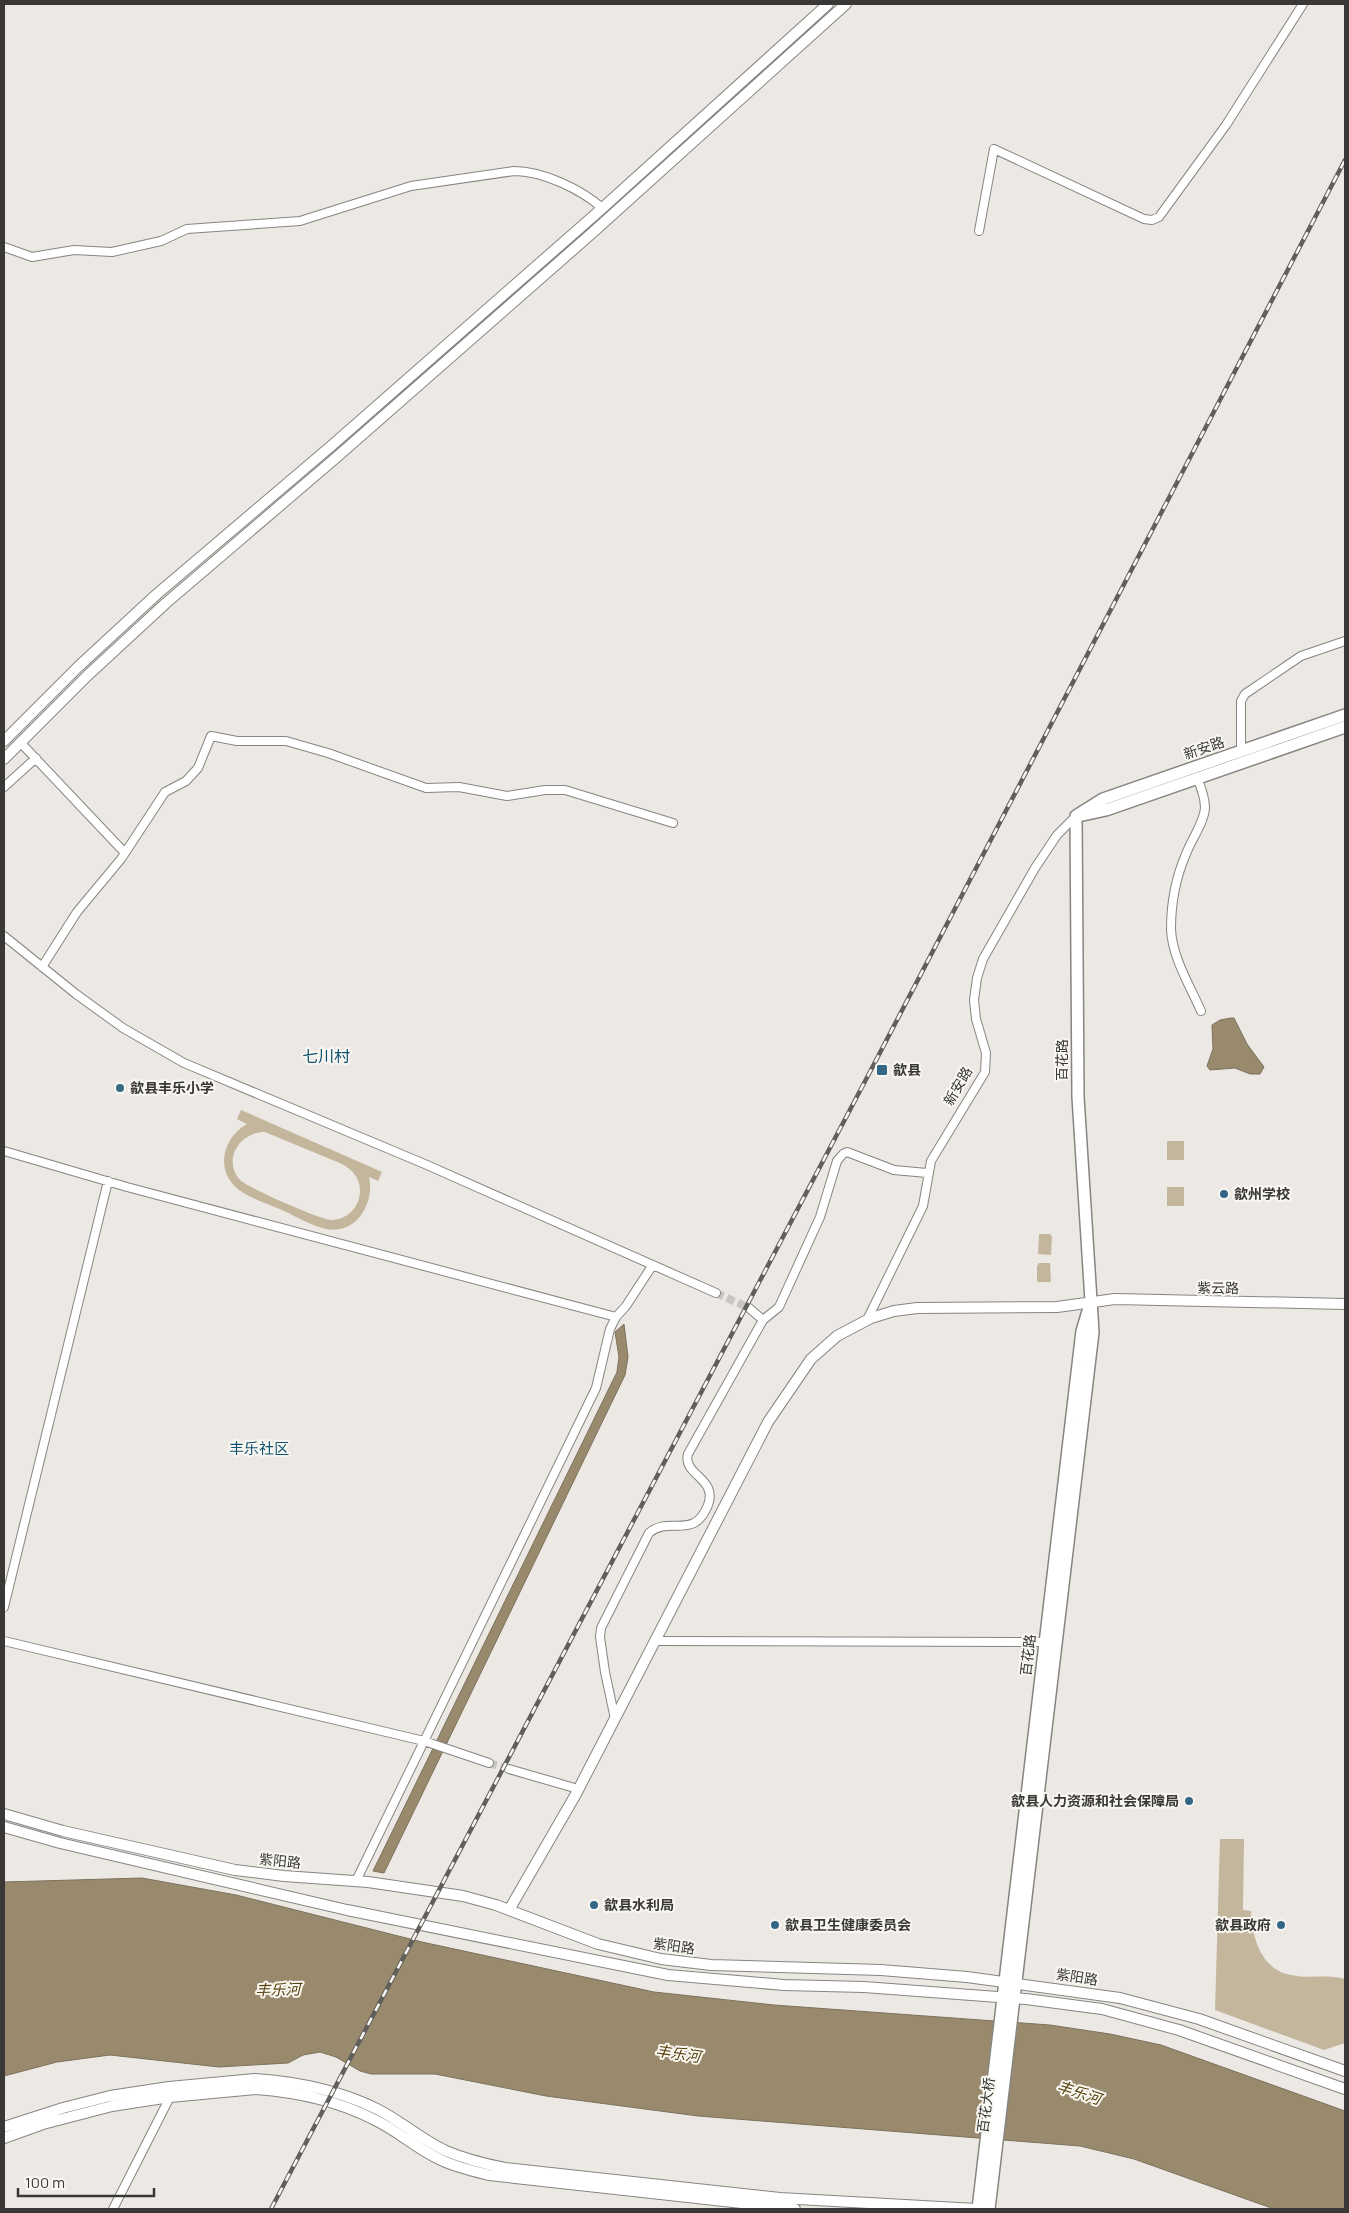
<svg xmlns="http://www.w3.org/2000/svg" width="1349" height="2213" viewBox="0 0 1349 2213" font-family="Manrope,'Noto Sans SC',sans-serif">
  <rect width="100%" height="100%" fill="#ece9e4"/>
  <path fill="#c3b69d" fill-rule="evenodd" d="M241 1110 382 1172 378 1181 369 1177C375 1203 356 1235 326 1229 312 1226 297 1217 284 1211 269 1204 251 1199 239 1190 214 1171 223 1137 247 1124L237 1119ZM265 1132 342 1164C355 1171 363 1183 359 1198 356 1211 344 1220 331 1220 319 1219 248 1188 240 1180 222 1159 240 1132 265 1132Z
    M1167 1141H1184V1160H1167Z
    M1167 1187H1184V1206H1167Z
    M1039 1234H1050L1052 1237 1051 1255 1038 1254Z
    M1039 1263H1050L1051 1282H1038L1037 1281V1266Z
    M1220 1839H1244L1243 1910 1251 1911C1252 1937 1261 1970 1291 1975 1308 1979 1328 1974 1345 1979V2043L1324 2050 1215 2010Z"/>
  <path fill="#998a6e" stroke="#7c715d" d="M1231 1018H1234L1247 1044 1264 1067 1260 1074H1250L1235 1068 1210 1070 1207 1066 1213 1049 1212 1025 1220 1020Z
    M624 1324 628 1357 625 1375 384 1873 373 1871 617 1372 619 1357 615 1332Z
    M142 1878 236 1895 422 1942 654 1992 774 2005 1050 2025 1110 2034 1161 2045 1345 2111V2209H1274L1134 2159 1080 2146 698 2116 546 2096 435 2074H371L360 2071 336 2057 320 2052 303 2055 288 2063 219 2067 110 2055 57 2062 4 2076V1882Z"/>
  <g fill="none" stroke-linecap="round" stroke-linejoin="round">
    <path stroke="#c8c6c1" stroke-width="8" stroke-dasharray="8 4" stroke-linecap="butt" d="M716 1293 749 1308
      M489 1763 509 1769"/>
    <g stroke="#878580" stroke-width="10">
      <path id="street" d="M979 231 994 149 1144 219 1152 220 1159 217 1226 125 1303 4
        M4 247 32 257 74 250 112 252 161 241 187 229 300 221 411 186 514 171C542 171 581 189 602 208
        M20 742 125 853
        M1241 751V701L1245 694 1301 656 1345 641
        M1197 778C1201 787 1205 798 1205 808 1204 823 1191 840 1186 854 1176 877 1171 904 1171 929 1172 957 1190 986 1201 1011
        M4 787 36 758
        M4 936 76 994 123 1028 184 1063 427 1165 716 1293
        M42 967 77 912 121 859 165 792 186 781 198 768 211 736 237 741H286L328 753 426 788 459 787 507 796 545 790H565L673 823
        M4 1151 127 1187 616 1317
        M749 1308 763 1320
        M867 1320 923 1206 931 1161 985 1072 986 1053 976 1019 974 1000 977 978 983 959 1035 868 1057 835 1076 816
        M4 1607 108 1181
        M4 1641 424 1741 489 1763
        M655 1641 1045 1642
        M615 1719 605 1672 600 1637 601 1628 649 1533C669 1515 694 1541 708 1505 718 1478 682 1475 688 1454L763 1320 779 1307 820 1217 837 1161 843 1154 847 1152 894 1170 927 1173
        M509 1769 578 1789
        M356 1881 596 1388 610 1329 616 1317 626 1306 652 1266
        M113 2209 170 2097"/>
    </g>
    <g stroke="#878580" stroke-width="12">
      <path id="secondary" d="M4 741 79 666 157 594 330 447 598 212 828 4
        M4 759 88 675 166 603 338 456 591 234 846 4
        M4 1814 63 1831 235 1870 284 1876 368 1882 463 1896 496 1905 598 1944 661 1959 711 1965 881 1970 967 1977 1120 1998 1199 2019 1345 2071
        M4 1827 60 1843 347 1910 668 1975 784 1985 864 1987 1026 1999 1102 2009 1179 2030 1345 2089
        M509 1910 576 1794 768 1422 811 1359 837 1336 871 1318 894 1311 917 1308 1057 1307 1115 1299 1345 1304
        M4 2127 63 2108 110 2096 169 2087 255 2079C298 2082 339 2090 377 2109 401 2121 422 2140 446 2151 465 2159 485 2164 505 2168L780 2198 976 2209
        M4 2138 43 2124 112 2106 170 2097 256 2089C296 2092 336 2100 373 2119 397 2130 417 2149 441 2160 456 2167 473 2171 489 2175L795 2209"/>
    </g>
    <g stroke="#878580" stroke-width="14">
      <path id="primary" d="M1083 815 1106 810 1345 727
        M1076 816 1103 799 1345 715
        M978 2209 1082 1331 1088 1311
        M989 2209 1093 1332 1078 1097 1076 816"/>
    </g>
    <use href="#street" stroke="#fff" stroke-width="8"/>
    <use href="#secondary" stroke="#fff" stroke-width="10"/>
    <use href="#primary" stroke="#fff" stroke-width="11"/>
    <g stroke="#605f5c" stroke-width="4.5">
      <path id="rail" d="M271 2209 872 1068 1345 160"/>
    </g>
    <use href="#rail" stroke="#f9f7f1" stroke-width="2.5" stroke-dasharray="8" stroke-linecap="butt"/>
  </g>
  <g fill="#336784" stroke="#f9f7f1" stroke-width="2">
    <rect x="876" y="1064" width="12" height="12" rx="2.5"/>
    <circle cx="120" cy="1088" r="5"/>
    <circle cx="1224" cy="1194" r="5"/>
    <circle cx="1189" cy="1801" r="5"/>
    <circle cx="594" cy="1905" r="5"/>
    <circle cx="775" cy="1925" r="5"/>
    <circle cx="1281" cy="1925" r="5"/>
  </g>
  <g text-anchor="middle" stroke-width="4" stroke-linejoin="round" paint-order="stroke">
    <g font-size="14" fill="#393836" stroke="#f9f7f1">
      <text transform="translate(1204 748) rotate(-19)" y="5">新安路</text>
      <text transform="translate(1062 1060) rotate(-90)" y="5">百花路</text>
      <text transform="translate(958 1086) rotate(-60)" y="5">新安路</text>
      <text transform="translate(1218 1288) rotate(1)" y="5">紫云路</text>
      <text transform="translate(1028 1655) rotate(-83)" y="5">百花路</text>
      <text transform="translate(280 1861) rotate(6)" y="5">紫阳路</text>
      <text transform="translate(674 1946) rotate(8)" y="5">紫阳路</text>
      <text transform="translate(1077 1977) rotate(9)" y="5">紫阳路</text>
      <text transform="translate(986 2105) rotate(-83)" y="5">百花大桥</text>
    </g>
    <g font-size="14" font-weight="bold" fill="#393836" stroke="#f9f7f1" text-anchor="start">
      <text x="893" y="1075">歙县</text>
      <text x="130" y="1093">歙县丰乐小学</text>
      <text x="1234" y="1199">歙州学校</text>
      <text x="1179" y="1806" text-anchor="end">歙县人力资源和社会保障局</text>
      <text x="604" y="1910">歙县水利局</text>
      <text x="785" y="1930">歙县卫生健康委员会</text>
      <text x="1271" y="1930" text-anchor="end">歙县政府</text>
    </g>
    <g font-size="15" fill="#105270" stroke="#f9f7f1">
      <text x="259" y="1454">丰乐社区</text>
    </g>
    <g font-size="15" font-style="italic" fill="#563f08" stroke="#f9f7f1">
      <text transform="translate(278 1990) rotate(-1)" y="5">丰乐河</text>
      <text transform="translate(678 2054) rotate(8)" y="5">丰乐河</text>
      <text transform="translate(1079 2093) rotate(18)" y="5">丰乐河</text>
    </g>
    <g font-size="16" fill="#105270" stroke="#f9f7f1">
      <text x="326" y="1062">七川村</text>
    </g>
  </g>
  <rect width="1349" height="2213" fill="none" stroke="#393836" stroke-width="10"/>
  <path d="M18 2188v8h136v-8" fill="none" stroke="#393836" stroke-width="2.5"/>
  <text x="25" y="2188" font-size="15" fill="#393836" stroke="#f9f7f1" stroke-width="4" paint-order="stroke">100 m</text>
</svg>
